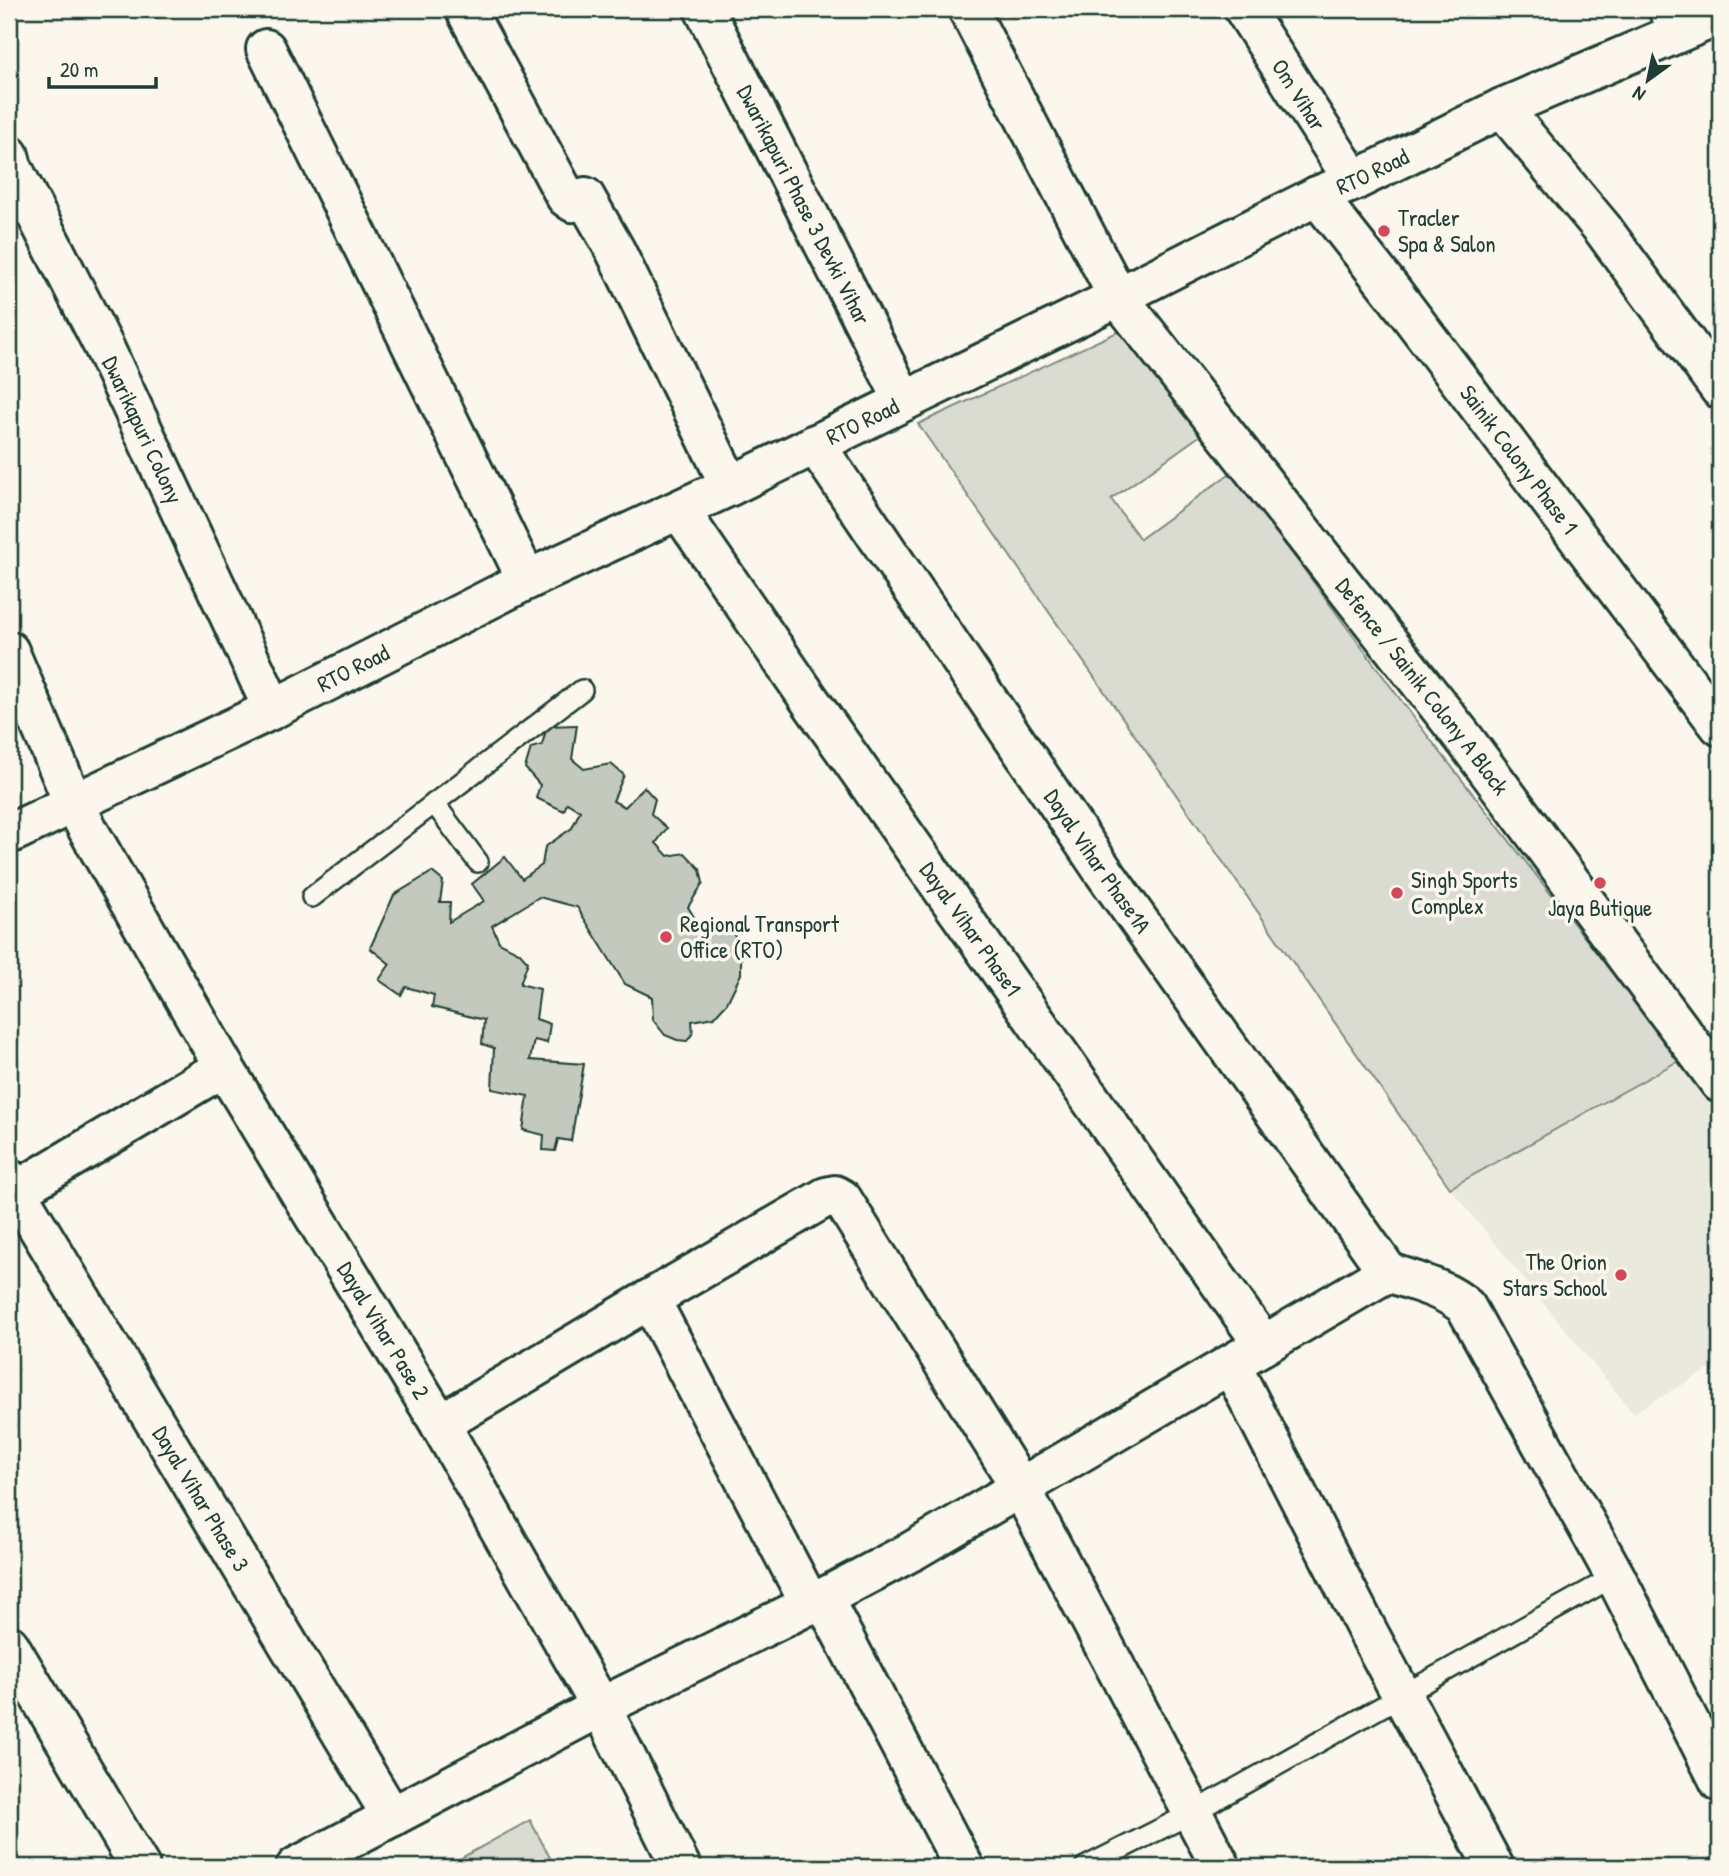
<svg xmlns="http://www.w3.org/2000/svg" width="1729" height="1876" viewBox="0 0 1729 1876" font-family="'Patrick Hand',sans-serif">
  <rect width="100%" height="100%" fill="#fbf7ec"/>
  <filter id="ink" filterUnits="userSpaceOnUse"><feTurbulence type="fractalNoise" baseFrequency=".0143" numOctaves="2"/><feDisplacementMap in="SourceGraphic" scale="14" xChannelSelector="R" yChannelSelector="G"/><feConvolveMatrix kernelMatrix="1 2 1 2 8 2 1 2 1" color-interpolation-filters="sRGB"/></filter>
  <g filter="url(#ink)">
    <path fill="#eae9de" d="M1680 1060 1720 1105V1363L1633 1413 1450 1188Z"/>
    <path fill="#dbdcd1" stroke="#7d8c82" stroke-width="2" d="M1124 329 1205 432 1111 499 1140 539 1232 472 1420 726 1680 1060 1450 1188 918 424Z
      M530 1820 555 1867H445Z"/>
    <path fill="#c4c9be" stroke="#1f3d34" stroke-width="2" d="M577 725 572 759 584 769 611 764 624 775 613 801 625 807 644 787 655 799 651 814 667 828 656 843 668 856 685 853 700 869 703 883 688 907 697 922 714 923 733 933 741 947V974L727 1003 714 1017 692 1021 693 1033 687 1041 677 1040 665 1035 653 1020 652 997 625 984 577 907 539 897 492 926 499 942 519 952 528 962 520 984 540 989 536 1019 550 1024 547 1043 534 1040 530 1060 584 1064 571 1141 558 1139 555 1151 543 1150 544 1135 523 1130 528 1096 492 1089 494 1048 482 1044 484 1020 432 1007 434 995 406 987 401 995 379 980 390 964 370 948 394 895 432 872 443 881 440 902H450L449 922 484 901 472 884 505 857 522 879 542 865 545 847 572 828 580 811 567 803 564 811 536 798 540 785 525 768 531 748 542 745 547 726Z"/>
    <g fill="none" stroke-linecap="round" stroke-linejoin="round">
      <g stroke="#1f3d34" stroke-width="24">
        <path id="service" d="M434 803 478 862
          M312 897 582 690
          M1085 1867 1192 1813 1615 1576"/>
      </g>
      <g stroke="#1f3d34" stroke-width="44">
        <g id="minor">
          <path d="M465 9 566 197 573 202 585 197 615 250 730 486"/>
          <path id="s1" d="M704 9 904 401"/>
          <path id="s2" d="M968 9 1118 297 1466 741 1720 1083"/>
          <path id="s3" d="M1244 9 1354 181"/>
          <path d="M1668 9 1682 31"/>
          <path d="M266 49 527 580"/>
          <path d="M1502 108 1602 228 1720 389"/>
          <path id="s4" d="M9 155 12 167 104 347 273 709"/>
          <path id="s5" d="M1317 196 1392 291 1720 726"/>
          <path id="s6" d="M815 444 1104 872 1388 1272"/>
          <path id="s7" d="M680 511 813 705 1263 1344"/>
          <path id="s8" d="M9 651 73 802 91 835 224 1067 440 1424 601 1707 681 1867"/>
          <path id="s9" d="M9 1179 392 1817"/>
          <path d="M16 1191 224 1067"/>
          <path d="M650 1299 810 1604"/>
          <path d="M1231 1365 1368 1632 1494 1867"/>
          <path d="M440 1424 650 1299 826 1197 835 1195 842 1199 1021 1488 1221 1867"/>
          <path d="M823 1598 964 1867"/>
          <path d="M9 1645 140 1867"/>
          <path d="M296 1867 601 1707 823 1598 914 1550 1388 1272C1415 1282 1445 1288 1466 1307L1615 1576 1720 1782"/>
        </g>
      </g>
      <g stroke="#1f3d34" stroke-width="44">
        <g id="tertiary">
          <path id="s10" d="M9 834 273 709 527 580 730 486 1118 297 1317 196 1354 181 1502 108 1720 15"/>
        </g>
      </g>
      <use href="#service" stroke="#fbf7ec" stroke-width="19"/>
      <use href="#minor" stroke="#fbf7ec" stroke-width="38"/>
      <use href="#tertiary" stroke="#fbf7ec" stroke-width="38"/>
    </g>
  </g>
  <g fill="#d1495b" stroke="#fbf7ec" stroke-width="2.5">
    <circle cx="1384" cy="231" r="7"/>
    <circle cx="1600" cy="883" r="7"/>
    <circle cx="1397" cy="893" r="7"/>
    <circle cx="666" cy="937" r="7"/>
    <circle cx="1621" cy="1275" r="7"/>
  </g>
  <g text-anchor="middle" stroke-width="7" stroke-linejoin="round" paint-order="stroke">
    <g font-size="23" fill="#1f3d34" stroke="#fbf7ec">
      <text dy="8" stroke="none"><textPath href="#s3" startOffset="102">Om Vihar</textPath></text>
      <text dy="8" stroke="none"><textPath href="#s10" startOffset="1516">RTO Road</textPath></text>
      <text dy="8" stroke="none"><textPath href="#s1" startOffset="220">Dwarikapuri Phase 3 Devki Vihar</textPath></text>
      <text dy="8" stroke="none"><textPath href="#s10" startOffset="948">RTO Road</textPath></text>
      <text dy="8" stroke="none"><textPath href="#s4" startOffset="306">Dwarikapuri Colony</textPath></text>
      <text dy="8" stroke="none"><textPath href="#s5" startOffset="332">Sainik Colony Phase 1</textPath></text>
      <text dy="8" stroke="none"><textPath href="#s10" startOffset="382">RTO Road</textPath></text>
      <text dy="8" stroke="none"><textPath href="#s2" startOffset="819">Defence / Sainik Colony A Block</textPath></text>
      <text dy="8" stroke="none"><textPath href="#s6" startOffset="504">Dayal Vihar Phase1A</textPath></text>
      <text dy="8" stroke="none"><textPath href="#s7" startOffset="509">Dayal Vihar Phase1</textPath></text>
      <text dy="8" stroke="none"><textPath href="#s8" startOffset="777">Dayal Vihar Pase 2</textPath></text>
      <text dy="8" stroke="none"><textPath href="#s9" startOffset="373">Dayal Vihar Phase 3</textPath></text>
    </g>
    <g font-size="23" fill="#1f3d34" stroke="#fbf7ec" text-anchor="start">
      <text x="1398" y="226">Tracler<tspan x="1398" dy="26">Spa &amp; Salon</tspan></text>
      <text x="1411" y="888">Singh Sports<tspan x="1411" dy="26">Complex</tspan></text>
      <text x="1600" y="916" text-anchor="middle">Jaya Butique</text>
      <text x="680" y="932">Regional Transport<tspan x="680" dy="26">Office (RTO)</tspan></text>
      <text x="1607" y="1270" text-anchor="end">The Orion<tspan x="1607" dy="26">Stars School</tspan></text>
    </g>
  </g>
  <rect width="1729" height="1876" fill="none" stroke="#fbf7ec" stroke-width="35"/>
  <rect x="18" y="18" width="1694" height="1841" fill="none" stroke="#1f3d34" stroke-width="2.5" filter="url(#ink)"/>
  <g transform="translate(1648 80) rotate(213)" stroke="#fbf7ec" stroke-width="5" paint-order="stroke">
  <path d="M0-5L12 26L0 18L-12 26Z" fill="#1f3d34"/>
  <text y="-10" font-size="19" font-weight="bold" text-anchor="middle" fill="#1f3d34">N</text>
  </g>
  <path d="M49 77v10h107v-10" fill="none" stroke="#1f3d34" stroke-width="3.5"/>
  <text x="60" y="77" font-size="21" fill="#1f3d34" stroke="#fbf7ec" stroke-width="5" paint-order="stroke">20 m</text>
</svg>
